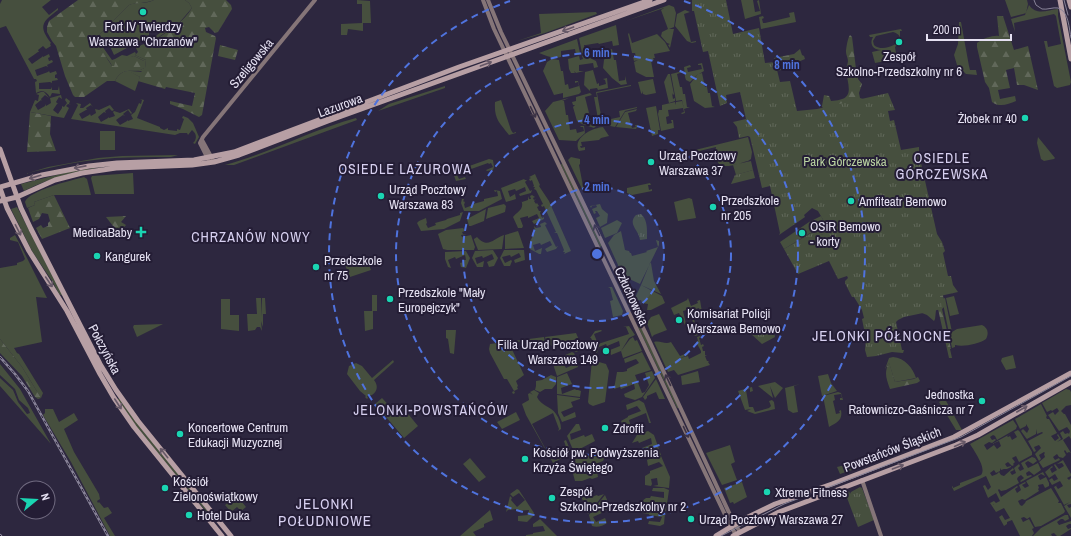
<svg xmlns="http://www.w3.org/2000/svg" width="1071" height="536" viewBox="0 0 1071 536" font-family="'Archivo Narrow',sans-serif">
  <defs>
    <pattern id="forest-firs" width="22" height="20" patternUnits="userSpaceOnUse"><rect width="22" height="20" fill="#464f3e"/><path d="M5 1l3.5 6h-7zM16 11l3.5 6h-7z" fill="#61685a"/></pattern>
    <pattern id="park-tufts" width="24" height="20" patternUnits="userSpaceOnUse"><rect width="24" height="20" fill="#464f3e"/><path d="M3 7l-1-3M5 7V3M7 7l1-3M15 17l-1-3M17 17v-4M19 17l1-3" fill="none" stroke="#61685a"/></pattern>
  </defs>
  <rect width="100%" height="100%" fill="#2d273f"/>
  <path fill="#464f3e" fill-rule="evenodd" d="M2 0H51L42 7 49 15 58 8V10C42 22 38 26 51 43L50 44 51 46 46 49 43 46 38 50 39 52H38L28 59 32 64 42 57V56L43 57 49 54 50 57 48 58 49 61 52 60 53 62 47 65 48 67 46 66 35 70 37 76 48 72 49 71 50 73 56 71 57 74 55 75V78H57L58 80 52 81V83L50 82 39 83V89H51L52 87V90H58L59 86 60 94 52 93 50 97C46 91 42 90 36 93L35 82 37 81 36 79H34L6 26 0 28V4Z
    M154 0H185L189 3 192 8 179 23 156 39 158 44 153 42V38L171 25H177L176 22 162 28 160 25 155 27 157 32 154 33 152 30 149 31V36L114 55 109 44 103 42 100 48 95 46 97 37 129 5C139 1 144 5 154 0Z
    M357 0 370 1 371 23H363V31L348 29 347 35H341V24L362 23V4H357Z
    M741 0H753L755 12 760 11 757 1 759 0 761 14 745 19Z
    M1005 0H1027L1028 4 1026 13 1023 14 1011 17Z
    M669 5 674 7 676 13 674 27 669 29H674L670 48 668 45 670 44 667 43 661 36 662 32 668 29 661 10 664 8 626 21Z
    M1029 5C1037 16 1047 10 1058 9V16L1071 82 1070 85 1057 88 1054 86 1044 41H1047L1048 47 1061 44 1056 16 1054 14 1014 23 1015 32 1011 19 1025 15Z
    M685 10 690 12 684 14 691 42 696 41V42L692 43 687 41 675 26 677 14Z
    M596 12 597 14 545 33 517 41 541 33 539 14Z
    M794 12 796 22 761 29 759 17 763 16 764 18 762 19 763 23H765L790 17 789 13Z
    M959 22H961L969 66 970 70H976L977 75 966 74 957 65 954 55 958 44Z
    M616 25 619 45 613 46 612 41 599 44 598 43 586 45H584L585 51 589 50V53L584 54 582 53 579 38Z
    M901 29 902 31H900V42L895 47 897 59 875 63 872 52 881 50C873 50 869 44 873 37H870L869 35ZM893 32C913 38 884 55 874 45L873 41 876 36Z
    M629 33 632 43 657 34 665 42 670 51 654 54 655 58H653L654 60 651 61 654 77H646L636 72 634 62 638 60 634 61 633 57H636L635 53H632L628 34Z
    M577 39 580 53 579 55H576L575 49 561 51V57C553 59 547 56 539 53Z
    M102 46 112 60 115 59 122 55 127 56 135 52 136 54 135 55 146 60 145 69 144 71 131 72 140 77 135 91 115 81C123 64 135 75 144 68V61L134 56 116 62 114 66H112C109 59 103 55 100 48Z
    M612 49 614 60H616L619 81 625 80V76L627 84 621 85 612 78 603 68 604 60 609 50Z
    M584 55 596 61 598 67 594 68 593 63 579 65V71H584L576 73 574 71 575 73H571L569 69 571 70 569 69 568 59 579 56 580 60 583 59 582 56Z
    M552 59 559 60 561 71H563L565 85 568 84 569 89 579 86 578 82 575 83V81H578L581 92 579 94 563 98V93L554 95 543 71 547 62Z
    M702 63 704 71 699 74 702 73 705 87H707L708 93H710L712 106 715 107 705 108 694 101 690 84 698 74 690 82 686 80 685 77 689 76 685 77 684 67 690 65 691 67 687 68 688 72 702 69 701 65H698V64Z
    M593 70 597 84 599 83V86L606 84 605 80 603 79 607 78 608 88 598 90 597 88 590 89V91L584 85 585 72Z
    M683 71V72L677 74 680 87H682L683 94H685L687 107H690L684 109 682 100 676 101 671 74Z
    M668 74H670L674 94 673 95 672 93 673 99 675 98V101L669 103 664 82Z
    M653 79 656 93 646 95 643 94V91L642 94 641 93 638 82Z
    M631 85V86L597 93 602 121 620 117 619 111 637 107V108L625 111 615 127 601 124 598 119 594 97H597L596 92Z
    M445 86V88L378 111 389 104Z
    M41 92H44L49 98 45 95 41 99 42 101 41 100 35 105 38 110 45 106V104L46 106 51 103 50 98 61 95 62 99 59 97 56 102 58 104H57L53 110 58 114 62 108V106L64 107 67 103 65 100 66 98 70 101 69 104 71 105 68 104 66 106 69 108 64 118 30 112 35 100 38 101 39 95 36 94Z
    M590 93 592 95 585 97 592 125 598 124 594 128 582 124 577 121 573 107 575 105H573L572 102 576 101V97Z
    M569 98 562 101H564L566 115H568L570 130 576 129 577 133 584 131 583 127H581L580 126H584L585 133 576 141 559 140 545 111 553 102Z
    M140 99 144 100 137 118 160 127V128L164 130 168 128V130L177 131V129L180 130 184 119 182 118 183 116 188 118 193 123 199 137 195 144 193 143C197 139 197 134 192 130L188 135 187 133H180L175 135 71 119 78 105 76 103 81 104 80 108H83L90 103 93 107 91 105 86 108 87 110H86L79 114 82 119 89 115 90 114 91 116 96 113 95 109 99 110 110 105 114 110 112 111 109 108 105 111 106 113 104 112 98 117 101 122 108 118V117L109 118 115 116 113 112 114 111 120 113 129 109 132 113 131 114 128 110 123 114 125 116 123 115 116 120 120 125 127 121V120L128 121 133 119 131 115 135 112 139 103 141 104 142 100Z
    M501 100 511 130 513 133 516 132V133L509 135C499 122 494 119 495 102Z
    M682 101 685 113 682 114 681 113 684 112 683 108 677 109V106V109L668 110 669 116 666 117 667 124 672 123 671 120H673L674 128 661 131 658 114 659 110H662V105L675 102 676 105V102Z
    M656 106 660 130H658V134L652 136 646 108Z
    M637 109 636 111 628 113 632 128 636 127 635 125H638L636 129 616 127 625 112Z
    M356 118 357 120 234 165H225C270 153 311 130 356 118Z
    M603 127 609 136 601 138 599 140 581 142 582 146H580L581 148 585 147V150L579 151C572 138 592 128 603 127Z
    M100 131H115V150H100Z
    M748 137 752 152 751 159 748 161C739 163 720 172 717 160 715 155 715 151 716 147L695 152V150Z
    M1038 137 1055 158 1054 159 1044 161 1041 159 1037 143Z
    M178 155 171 157C152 157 134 157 115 158 85 160 54 166 25 174L48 167 98 158 122 156Z
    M571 157 580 159V164L579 165 583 186 586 193H584L568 160Z
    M489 159 493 160 494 167 493 170 487 171 486 170 493 167 491 163 489 164 488 163 460 173 461 175H457L459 179 465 177 466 179 456 181 453 173 455 171Z
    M751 161 753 170 736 175 733 165Z
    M562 163 602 246 600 247 561 165Z
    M111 166C80 170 51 177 24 191L21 184 76 170Z
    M133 173 134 194H95L91 178 92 176Z
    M535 174 540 185 539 186 549 201 571 251 564 254 565 252H563L564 250 557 233H554L556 232 544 206 542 207 541 205 543 204 536 190 534 189 535 187H533L534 186 532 180 530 181 529 179 531 178 529 177Z
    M84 177 87 179 91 195H54L34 202 35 205 27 208 25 202C28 191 72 180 84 177Z
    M524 179 525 180H527L525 182 530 191 532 190 531 193 520 196 519 194 526 191 525 187 516 191 515 189 508 191 510 197 515 194 516 199 506 202 501 188Z
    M650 183 651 185H648L649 190 652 189V191L632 195 627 193V188Z
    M494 190 500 191 502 199 479 211H464L461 203 462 199H464L463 202 464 201 465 203 464 204 465 208 473 205V204L484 201V199L498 196 497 191 495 192Z
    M532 195 535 197 533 198 534 200 536 199 534 201 536 204 537 203 539 206 537 207 539 211H541L540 213 542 218 544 217V219L534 224 532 221 539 218 537 214 528 218V216L520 218 523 226 522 228H518L513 217C518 211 525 209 521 200L522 202 528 200V196L529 199H531L530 196Z
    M689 198 692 199 696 218 678 221 674 202Z
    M504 204 506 206 505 212 486 219 488 208Z
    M600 204 602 209 608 214 607 223 600 227 596 218 600 216 597 211H595L596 213 594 214 592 209 597 207 596 205 592 206 591 208 590 206Z
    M17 207 63 296 59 294 52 281 32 251 11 209Z
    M486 209 484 221 471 226H469L467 219Z
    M463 212 460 221 444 229 421 231 417 223 419 221 426 218 427 223 426 224 428 228 436 225 435 223 446 220 447 219 460 215V213Z
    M821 216 829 231 822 235 817 229 784 249 780 242 809 222Z
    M617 220 622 223 617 233 605 238 601 228Z
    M545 222 547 224 545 225 556 247 558 246 556 249 547 252 545 249 552 245 550 241 541 245 540 243 533 245 535 251 542 248 541 254H539L530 249V241L535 232 534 226 536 228 541 227 540 224Z
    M463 228 465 231 462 232 463 234H467L461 235 462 237 471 235 475 247 474 250H447L443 249 438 234 446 230Z
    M518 231 524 248 505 249V235Z
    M621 231 625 250 629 251 630 253H631L632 256 647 252 646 251 658 247 656 240 659 241V245L640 284 623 276 608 243 614 235Z
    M15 235 23 250 47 298 36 297 42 342 14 348 17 353 19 354 43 393 41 398 22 367 0 339V268L17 265V263L23 261 25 259 18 242 10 240V238Z
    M504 235 502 249 478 250 474 240V239L477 237C488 249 493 239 504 235Z
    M493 250 498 258 494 266 489 267 487 262 494 259 492 254 483 258 482 256 475 258 477 264 484 261 483 267H477L472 258 475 251Z
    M504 250H524L525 260 515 263 514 260 521 257 519 253 511 257 510 255 502 257 505 263 511 260 512 261 510 266H504L500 258Z
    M466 251 470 258 466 268 461 267 460 263 464 262 463 260H466L465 255 456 259 455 257 448 260 451 268 448 267 445 259V252Z
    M366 257 371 270 350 277 345 265Z
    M650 263H651L654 281 661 294 641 285Z
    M641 285 662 296 665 303 651 310H647L648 304 642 303 641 300 637 301 635 298Z
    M608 287H612L623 311 622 315 613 317 610 301 613 300 610 288Z
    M695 294 688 298 691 306 698 303 697 301 700 300 702 312 701 313 699 308 692 310 696 328H699L701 331H706V332L700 334 698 332V335L695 336 693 333 695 332 690 309 683 311 686 324 685 325 679 313 674 315 671 308 687 300 688 298Z
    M372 295H377V311H373V329L365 331 364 311H372Z
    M954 296 959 314 950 316 946 298Z
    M256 298H261V317L262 298H265L266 314H263V327L261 321 262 331 260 327H257L255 330 248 331 247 314H257Z
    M945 298 952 332 957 329 982 325C988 328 989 333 986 339 979 344 964 347 955 345V347L952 348 942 299Z
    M221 299H230V315H239V331L221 329Z
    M659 314 667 330 654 335 652 337 647 323 651 317Z
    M163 324 137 337 133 327 134 325Z
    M629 326 635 335 629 338 621 351 611 355 610 350 620 346 619 341 607 346 606 344 599 347 597 353 594 351 589 341 592 340 591 338H590L595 331 601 330 602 331 594 334 598 344 629 334 626 327H623Z
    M641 326 679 408H677L638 327Z
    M446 330H456L454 354 450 353 448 339 446 338Z
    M576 333 583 349 576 352 573 350 581 348 578 338 571 341 572 349 569 343 567 344 568 347 566 348 565 342 551 346 550 344 547 343 545 337Z
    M700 336 701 337 699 338 701 345 703 344 704 346 702 347 703 351H705V355H707L705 356 707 361H709L708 362 710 365 678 375 674 370 668 372 654 342C660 340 665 345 671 342L680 356 687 353 688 355 680 358 688 356 689 359 701 353V351L696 342 698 341 697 337Z
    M544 337 545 343 543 346 542 343 534 346 532 340 509 343 524 375 516 381 518 386 517 387 518 389 514 391 515 393 513 394 512 392 514 391 507 379H504L490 353 489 349 490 344Z
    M633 337 635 341 637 340 642 351 623 358 621 351 630 339Z
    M572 352 574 353 576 358 563 363 566 368 577 363 578 367 557 376 552 361Z
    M642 352 651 370 635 375 642 393 645 392 649 385 645 373 652 371 655 378 642 397 635 400 625 397 624 394 635 389 634 384 621 389 620 387 614 389 617 372H623L627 371V369L639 363 636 359 625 363 624 359Z
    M1013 355 1016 368 1006 370 1001 361 1002 358Z
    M893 357C905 358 913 368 916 378L895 382 889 363 885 369 889 358Z
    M393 360 394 362 374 380C378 385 378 391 372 395L367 396 368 398 367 399 365 397 366 396 360 391 347 374 349 366 356 363 362 366 372 378Z
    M592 360 606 364 609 371 605 402 593 406 589 404 588 402Z
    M0 364 20 389 51 444 0 386V378L13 390 18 402 27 414 30 413 28 408 19 400 15 389 0 375Z
    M698 371 700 382 682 385 681 376Z
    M567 373 572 384 561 388 562 394 575 389 576 390H578L581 391 580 397 557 394V377Z
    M828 374 831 383 837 391 822 396 818 376Z
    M551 375 556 377V384L552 389H545L540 392 535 390 536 386V381L542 380Z
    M656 379 665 399H659L656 392 647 396V398L645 400 643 397Z
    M775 382 783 388 775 398 770 386 773 398 758 386Z
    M800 384 794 386 798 412 793 413 788 410 785 388Z
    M752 387 753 391 750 392V388L746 390 749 407H753L755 412 769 408 771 406 769 401 772 400 774 402 775 409 755 414 747 411 751 409 745 410 738 391Z
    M1066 389 1070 390 1071 392V405L1066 406 1061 411 1064 414H1065L1071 425V439L1069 436 1063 440 1071 453 1069 452 1067 453 1065 450 1064 451 1066 455 1063 458 1059 457 1057 454 1053 457 1055 460 1059 458 1060 460 1043 468 1039 462 1045 457 1044 454 1045 453 1044 452 1039 455 1041 459 1039 461 1035 454 1041 448 1039 445 1034 447 1036 451 1034 452 1028 441 1043 433 1042 432 1037 434V429L1036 434 1027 439 1026 438 1021 431 1023 429 1027 433 1029 429 1026 424V426L1020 429 1015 419 1041 404 1047 416 1046 417 1047 419H1049L1057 433 1051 436 1055 441 1059 438 1057 435 1058 434 1061 439 1057 442 1063 439 1060 433 1063 431 1065 434 1068 433 1069 434 1070 431 1067 427 1059 431 1048 415 1053 412 1055 415 1059 411 1057 408 1052 411 1051 410 1047 412 1042 403Z
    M534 390 539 393 537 397C541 406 551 406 556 414 559 418 561 424 561 429L558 431 559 429 553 413 532 424 551 459 556 460 568 453 564 441 566 440 571 452V453L553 463 526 415 522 404 529 400 528 394 530 393 533 395 530 392Z
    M838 392 841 393 843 400H840V398H842L841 394 834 395 835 400 833 401 836 414 840 413 839 411 841 410C843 420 837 423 829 427L823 396Z
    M557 395 580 398V399L571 402 573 407 561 412 564 417 575 412 576 417 562 422 558 413Z
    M119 398 212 516H210L143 436 117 400Z
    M382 398 397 414 404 409 418 426 404 438 375 404Z
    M944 399H945L962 430H956L939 402Z
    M639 400 644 403 651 423H649L646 413 629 420 631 427H630L629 424 622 423 621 421 628 417V416L641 411 637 406 627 410 626 405Z
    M45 409H53L59 422 74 413 78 420 64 429 74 452 99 494 100 499 97 501 98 503 99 502 104 508 108 507 112 513 104 518 115 536H110L71 462 43 415 45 413Z
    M516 412 520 420 502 429 497 422Z
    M1013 420 1017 426 1016 429 997 440 995 436 993 435 990 437 992 440 995 439 996 440 992 443 989 442 984 445 987 450 994 445 997 449 1001 446 999 441 992 444 1012 433 1007 436 1008 437 1010 436 1012 440 1017 437 1014 432 1018 430 1020 432 1032 452V455L1019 462 1016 456 1012 458 1015 462 1013 464 1014 465 1012 466 1008 462 1005 464 1007 467 1011 466V467L1007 469H1004L1001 470 1000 468V471L996 473 994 470 990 473 992 476 997 474 999 472 1001 475 1004 476 1013 468 1014 470 1010 472 1012 475 1016 473 1014 468 1019 464 1020 466 1018 468 1020 471 1024 469 1021 463 1032 457 1035 458 1037 461 1033 464 1028 461 1025 463 1028 468 1038 463 1041 470 1034 475 1029 471 1026 473 1027 476 1031 475 1032 476 1021 482 1020 481 1024 478 1021 475 1018 477 1017 479 1019 483 1006 490 1001 491 999 489 998 490 1001 497 1017 486 1018 487 1015 489 1017 493 1021 490 1019 485 1025 482 1026 483 1022 485 1025 488 1029 486 1026 481 1043 472 1045 476 1041 474 1038 476 1040 480 1046 477 1049 483V486L1045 488 1043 484 1038 485 1039 488 1038 489 1039 491 1025 500 1022 499 1018 501 1020 505 1022 506 1025 503 1026 501 1051 488 1059 501 1058 503H1061L1065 511 1064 513 1041 526 1035 527 1030 517 1027 519 1024 517 1021 518 1023 522 1029 519 1034 528 1032 529 1034 533 1032 536H1020L1012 520 1007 522V524L1004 526 999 517 1002 515 1005 520 1010 518 1004 508 996 512 990 503 992 502 994 505 992 502 994 501 996 503 1000 501 996 493 988 498 983 486 985 485 988 490 991 487 986 476 954 491 952 487 953 486V488L960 485V483L981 475C987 468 974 451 970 444Z
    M576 424H579L581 430 570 434 571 440 584 435 585 437 592 434 595 441 574 452 567 436Z
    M648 431 654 435 661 455 653 459 652 458 656 456 653 449 646 451 644 453 642 448 652 444 651 438 639 443 638 441 632 443 637 435Z
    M730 445 735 462 731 464 737 480 722 485 706 453Z
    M583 455 604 457V459L603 461 595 464 596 466 584 470 587 475 597 471 598 477 592 479 590 478 582 481H575L572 470 574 469 573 467H570L569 463Z
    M661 456 670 477 669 488 653 486 658 485 657 478 651 479 652 484 651 486 645 485V476L650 473V471L663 466 659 462 648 466 647 460 651 458 654 459Z
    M470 458 486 477 479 482 463 464Z
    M858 458 861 467 840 474 837 467 845 465Z
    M1063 460 1071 474V476L1067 478 1069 480 1071 478V504L1067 505 1069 508 1071 507V518L1064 506 1070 502 1064 505 1054 487 1059 484 1056 486 1058 489 1063 486 1060 481 1052 485 1049 480 1055 476 1052 478 1054 481 1058 479 1055 474 1049 478 1045 472 1052 466 1053 467 1050 469 1052 473 1057 470 1054 465 1055 464 1059 469 1064 466 1062 463 1057 464Z
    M742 482 747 497 734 504 733 502 730 503 724 488Z
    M592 486 594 490 584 494 586 499 597 495 598 496 604 494 588 514 579 491Z
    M653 488H664L669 490 666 511 643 508 642 501 646 498H650L651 496 664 498V492L652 491Z
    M517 489 519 490 534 513V515L527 522 518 521V516L528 515 529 510 516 511V509L508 510 506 512 510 496 512 498 511 500 517 507 525 500 519 493 513 497 510 494Z
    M605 495 610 507 604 511V512L593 517 596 522 605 518 607 523C603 526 597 528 592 526L589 515Z
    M237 496 246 507 241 511 237 507 231 512 225 505Z
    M490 510 493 520 484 524V527L473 532 476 536H460Z
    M642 510 665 513 664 524 660 526 648 524 649 521 660 522 662 517 649 515V514L642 513Z
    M1065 515H1068L1069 519 1065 521 1063 519H1061L1057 522 1059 525 1071 521V524H1069L1066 526 1068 529 1071 528V529L1060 536H1057L1054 533 1051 534 1052 536H1033L1041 528Z
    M540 519 557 536H526V535L533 534V533L545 531 543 526 533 527V524Z"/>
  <path fill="url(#forest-firs)" d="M78 0H154C144 4 138 2 129 5L97 37 95 45 100 48 112 66H114L116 60 134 56 144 61V68C136 75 123 64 115 81H107L84 97H75L73 95 65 76 56 46 52 41 47 32V27L49 21Z
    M185 0H226L231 5 232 9 218 32 215 33 209 27 205 28 206 32 215 36 216 38 202 115 199 117 183 109 170 104V101L192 106 195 93 166 87 165 89 138 81 140 77 130 72H141L145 68 146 60 135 55 138 52 136 48C143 44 146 42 154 47L157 46 158 43 156 40V39C170 31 184 21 192 8L189 3Z
    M997 16H1003L1014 50 1028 46 1038 90 1024 85H1017L1014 68 1006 70 1010 88 998 90 1000 99 1015 96 1016 101C1008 104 1000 108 992 102L989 88 985 82 977 47V43C983 38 994 35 999 36Z
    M850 35 852 37 856 69 858 75V79L862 84 859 93 860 98 863 99 824 111 822 106 824 95 829 96 831 101C856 100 848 87 846 70 846 67 848 64 848 61 848 58 846 55 846 52 846 48 848 37 850 35Z
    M220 45 238 50 235 60 218 56Z
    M800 49 802 55 804 56 805 59 798 62 797 66 777 71 774 58 794 54Z
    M30 112 51 116 50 134 56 151 27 152Z
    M54 195 70 228 42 239 36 228 41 225 43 228 48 226V223L50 221 48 214 42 213 39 219 33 222 28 208 35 205 34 202Z
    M126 216 121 222 126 225 120 232 113 226 106 217Z
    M943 295 945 306 942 309 951 349H950L952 358H949L938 309 936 310 935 319 934 321 927 315 922 313 938 296Z
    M0 339 22 367 41 398 38 399 35 397 22 376 0 353Z
    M889 362 895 382 914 379 918 377 920 381 917 383 890 389C886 378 884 373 889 362Z"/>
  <path fill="url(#park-tufts)" d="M692 0H726L733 34 759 28 765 63 775 62 780 82 790 81 797 111 817 109 888 93 895 110 888 111 890 121 894 120 901 150 919 147V154L937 234 942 242 945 251 943 253 948 276H951L953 285 958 292 940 296 942 309 904 317 898 320 896 322 902 350H904L903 353 892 352 876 356 867 357 865 350 866 339 862 319 864 318 862 310 854 297H852L845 283V281L848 278 847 276 838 279 829 261 798 274 784 249 818 229 822 235 829 230 818 211 812 208 804 215 805 217 779 235 780 233 770 186 762 188 750 137 748 136 739 138 737 127 733 122 746 119 740 92 726 95 727 103 720 106 708 51 703 52 694 11H692Z
    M753 170 755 178 731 184 735 175Z
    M641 214C648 220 647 231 647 239L640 240C639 230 627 224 636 215Z
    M767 324 773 325 775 337 762 344 750 333Z
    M860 487 862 488 874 520 858 527 846 495V492L849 491 850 494 851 492Z"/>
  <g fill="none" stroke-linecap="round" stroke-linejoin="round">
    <path stroke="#857578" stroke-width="4" d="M483 0 494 29 728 521 736 535
      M488 0 501 32 649 340 732 519 740 532
      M202 140 214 162
      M208 159 200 143 203 137 315 0
      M862 480 881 536"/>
    <path stroke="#b79fa4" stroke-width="5" d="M1060 0 1071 59
      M1069 0 1071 7
      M0 149 21 208 31 229 100 364 116 390 138 421 231 536
      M0 187 42 175 89 166 117 163 194 160 234 152 459 67 650 0
      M0 188 7 208 29 251 67 311 100 374 114 398 134 427 222 536
      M0 201 17 197 55 180 82 173 116 168 192 165 214 162 239 155 328 121 664 0
      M716 536 744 519 775 504 832 484 954 437 1071 373
      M733 536 779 512 956 445 978 435 1071 382"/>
    <path stroke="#898499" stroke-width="1" d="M1034 0 1036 5 1042 9C1047 10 1053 7 1058 8 1069 11 1069 29 1071 38
      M1064 0 1068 15
      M721 536 784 504 961 437 1071 376"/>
    <g stroke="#898499" stroke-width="2.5">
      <path id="rail" d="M0 357 15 374 28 391 108 536
        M0 535 1 536"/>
    </g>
    <use href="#rail" stroke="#241d35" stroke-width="1" stroke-dasharray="3" stroke-linecap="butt"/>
  </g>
  <defs><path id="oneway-shaft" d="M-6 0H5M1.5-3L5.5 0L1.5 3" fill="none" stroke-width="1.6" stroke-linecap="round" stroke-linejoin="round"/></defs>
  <g stroke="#665867">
    <use href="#oneway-shaft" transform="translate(568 29) rotate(160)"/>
    <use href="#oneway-shaft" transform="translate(486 64) rotate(-20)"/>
    <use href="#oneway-shaft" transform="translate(80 167) rotate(169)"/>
    <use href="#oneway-shaft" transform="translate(35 177) rotate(164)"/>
    <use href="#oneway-shaft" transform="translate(18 230) rotate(63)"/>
    <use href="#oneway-shaft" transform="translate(49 282) rotate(56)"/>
    <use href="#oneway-shaft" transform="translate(118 404) rotate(57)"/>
    <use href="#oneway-shaft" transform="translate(1022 409) rotate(-30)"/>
    <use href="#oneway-shaft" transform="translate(960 444) rotate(-24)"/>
    <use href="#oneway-shaft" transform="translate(164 453) rotate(-129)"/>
    <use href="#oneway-shaft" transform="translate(898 467) rotate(-20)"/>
  </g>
  <g stroke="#3c3346">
    <use href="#oneway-shaft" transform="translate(533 112) rotate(64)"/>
    <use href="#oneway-shaft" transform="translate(597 230) rotate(-116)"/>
    <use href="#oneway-shaft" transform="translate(668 380) rotate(-115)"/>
    <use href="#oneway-shaft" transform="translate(686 432) rotate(65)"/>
  </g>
  <circle cx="597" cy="254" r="67" fill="#4f73de" fill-opacity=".12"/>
  <g fill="none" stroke="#4f73de" stroke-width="2" stroke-dasharray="7 5">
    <circle cx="597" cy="254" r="67"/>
    <circle cx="597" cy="254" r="134"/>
    <circle cx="597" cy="254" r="201"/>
    <path d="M684 1A268 268 0 1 1 510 1"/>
  </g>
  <g fill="#1ad5b2" stroke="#241d35" stroke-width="1.5">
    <circle cx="143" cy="12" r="4"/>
    <circle cx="899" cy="42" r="4"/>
    <circle cx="1025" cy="118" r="4"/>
    <circle cx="651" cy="162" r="4"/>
    <circle cx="381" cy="196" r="4"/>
    <circle cx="851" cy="201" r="4"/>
    <circle cx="713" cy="207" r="4"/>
    <path d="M139 226h4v4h4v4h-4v4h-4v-4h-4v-4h4z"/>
    <circle cx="802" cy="233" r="4"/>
    <circle cx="97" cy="256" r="4"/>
    <circle cx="316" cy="267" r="4"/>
    <circle cx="390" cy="299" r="4"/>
    <circle cx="679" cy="320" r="4"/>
    <circle cx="606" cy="351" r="4"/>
    <circle cx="982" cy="401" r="4"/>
    <circle cx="605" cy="428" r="4"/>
    <circle cx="180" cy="434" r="4"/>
    <circle cx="525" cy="459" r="4"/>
    <circle cx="165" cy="488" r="4"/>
    <circle cx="767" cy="492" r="4"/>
    <circle cx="552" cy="498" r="4"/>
    <circle cx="189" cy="515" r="4"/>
    <circle cx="691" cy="519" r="4"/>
  </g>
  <g text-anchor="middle" stroke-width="4" stroke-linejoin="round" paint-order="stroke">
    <g font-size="13" fill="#e5e1f2" stroke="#241d35" text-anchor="start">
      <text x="143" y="31" text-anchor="middle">Fort IV Twierdzy<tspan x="143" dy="15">Warszawa "Chrzanów"</tspan></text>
      <text x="899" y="61" text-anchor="middle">Zespół<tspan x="899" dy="15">Szkolno-Przedszkolny nr 6</tspan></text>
      <text x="1017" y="123" text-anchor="end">Żłobek nr 40</text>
      <text x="659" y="160">Urząd Pocztowy<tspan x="659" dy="15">Warszawa 37</tspan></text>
      <text x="389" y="194">Urząd Pocztowy<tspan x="389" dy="15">Warszawa 83</tspan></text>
      <text x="721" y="205">Przedszkole<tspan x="721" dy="15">nr 205</tspan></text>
      <text x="859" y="206">Amfiteatr Bemowo</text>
      <text x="810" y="231">OSiR Bemowo<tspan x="810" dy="15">- korty</tspan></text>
      <text x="132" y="237" text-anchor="end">MedicaBaby</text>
      <text x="105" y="261">Kangurek</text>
      <text x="324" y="265">Przedszkole<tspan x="324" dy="15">nr 75</tspan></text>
      <text x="398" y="297">Przedszkole "Mały<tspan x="398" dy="15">Europejczyk"</tspan></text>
      <text x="687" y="318">Komisariat Policji<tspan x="687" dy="15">Warszawa Bemowo</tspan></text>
      <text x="598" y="349" text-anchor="end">Filia Urząd Pocztowy<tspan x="598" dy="15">Warszawa 149</tspan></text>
      <text x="974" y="399" text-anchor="end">Jednostka<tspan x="974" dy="15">Ratowniczo-Gaśnicza nr 7</tspan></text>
      <text x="188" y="432">Koncertowe Centrum<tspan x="188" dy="15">Edukacji Muzycznej</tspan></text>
      <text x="613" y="433">Zdrofit</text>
      <text x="533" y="457">Kościół pw. Podwyższenia<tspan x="533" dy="15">Krzyża Świętego</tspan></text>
      <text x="173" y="486">Kościół<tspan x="173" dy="15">Zielonoświątkowy</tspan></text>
      <text x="560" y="496">Zespół<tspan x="560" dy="15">Szkolno-Przedszkolny nr 2</tspan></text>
      <text x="775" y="497">Xtreme Fitness</text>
      <text x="197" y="520">Hotel Duka</text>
      <text x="699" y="524">Urząd Pocztowy Warszawa 27</text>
    </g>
    <g font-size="13" fill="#e5e1f2" stroke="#241d35">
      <text transform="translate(251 63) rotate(-50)" y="5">Szeligowska</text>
      <text transform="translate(340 105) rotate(-20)" y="5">Lazurowa</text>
      <text transform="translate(632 296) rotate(65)" y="5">Człuchowska</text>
      <text transform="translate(105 349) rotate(62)" y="5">Połczyńska</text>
      <text transform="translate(892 449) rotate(-21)" y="5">Powstańców Śląskich</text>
    </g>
    <g font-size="13" fill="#b9d2a0" stroke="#241d35">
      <text x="845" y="166">Park Górczewska</text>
    </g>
    <g font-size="14" letter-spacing="1" fill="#d7d0f0" stroke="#241d35">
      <text x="942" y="163">OSIEDLE<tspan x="942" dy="16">GÓRCZEWSKA</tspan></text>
      <text x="405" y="174">OSIEDLE LAZUROWA</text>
      <text x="251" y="242">CHRZANÓW NOWY</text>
      <text x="431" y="415">JELONKI-POWSTAŃCÓW</text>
    </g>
    <g font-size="15" letter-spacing="1" fill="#d7d0f0" stroke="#241d35">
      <text x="882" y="341">JELONKI PÓŁNOCNE</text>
      <text x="325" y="509">JELONKI<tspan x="325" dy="17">POŁUDNIOWE</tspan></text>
    </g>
  </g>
  <circle cx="597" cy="254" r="6" fill="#4f73de" stroke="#241d35" stroke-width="2"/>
  <g font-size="12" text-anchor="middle" font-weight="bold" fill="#4f73de" stroke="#241d35" stroke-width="4" stroke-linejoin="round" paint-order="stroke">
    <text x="597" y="57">6 min</text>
    <text x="787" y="69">8 min</text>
    <text x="597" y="124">4 min</text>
    <text x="597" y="191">2 min</text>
  </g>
  <g transform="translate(36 500) rotate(72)"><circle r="19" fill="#241d35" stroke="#716b81"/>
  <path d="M0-3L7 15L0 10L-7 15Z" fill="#1ad5b2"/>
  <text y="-6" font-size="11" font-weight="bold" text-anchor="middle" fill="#e5e1f2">N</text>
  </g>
  <path d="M927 34v6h84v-6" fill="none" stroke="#e5e1f2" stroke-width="2"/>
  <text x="933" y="34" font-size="12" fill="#e5e1f2" stroke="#241d35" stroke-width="3" paint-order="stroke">200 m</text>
</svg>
